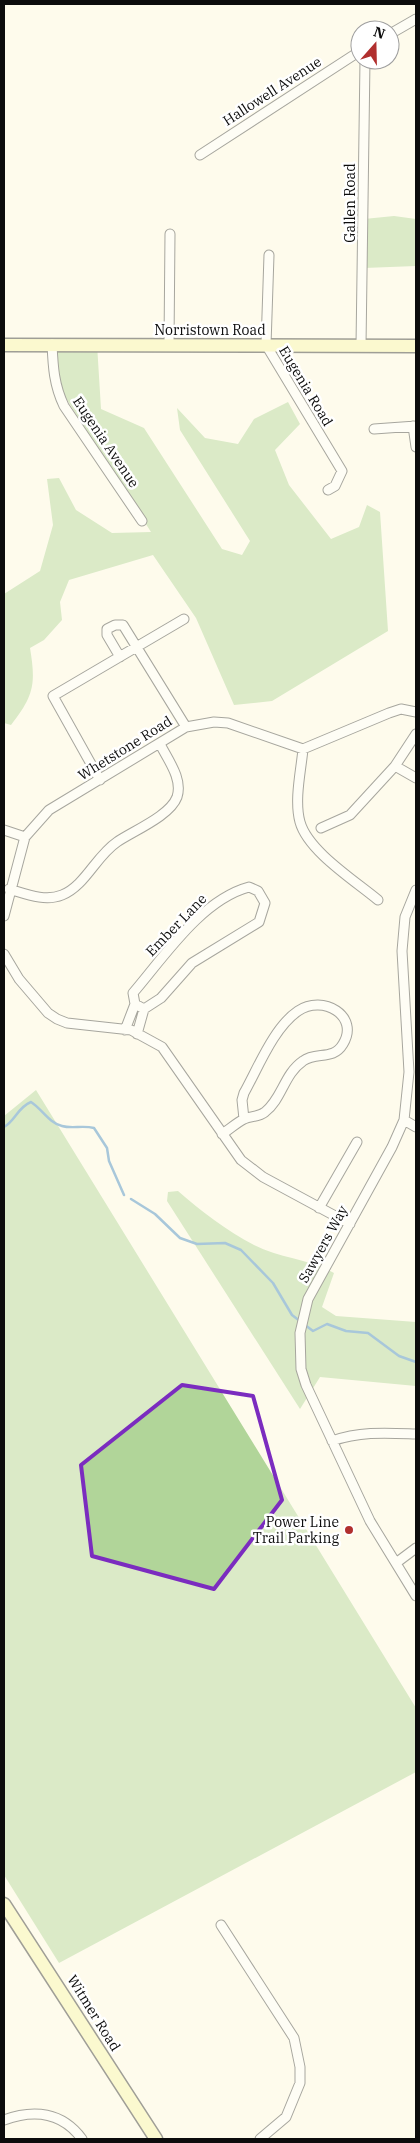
<svg xmlns="http://www.w3.org/2000/svg" width="420" height="2143" viewBox="0 0 420 2143" font-family="'IBM Plex Serif',serif">
  <rect width="100%" height="100%" fill="#fefbec"/>
  <path fill="#b1d599" d="M394 216 416 219V266L364 268V219Z
    M56 344H97L101 409 144 428 222 549 242 555 250 541 180 430 177 408 205 438 238 444 254 419 288 402 300 424 275 450 289 485 331 539 359 527 367 505 380 512 388 631 272 701 234 705 196 618 153 555 69 580 60 602 62 620 44 640 30 648C36 684 34 696 11 725L4 723V594L40 571 53 525 47 479 59 478 76 510 112 533 151 532 55 381Z
    M36 1090 416 1708V1772L59 1963 4 1875V1116Z
    M178 1191C201 1211 227 1231 254 1245 279 1258 309 1259 334 1273L322 1307 336 1316 416 1322V1386L320 1377 300 1409 167 1201 168 1192Z"/>
  <g fill="none" stroke-linecap="round" stroke-linejoin="round">
    <path stroke="#4188c3" stroke-width="2.5" d="M4 1127C15 1121 18 1107 31 1102 42 1109 49 1123 62 1126 72 1129 83 1125 94 1128L107 1148 109 1161 124 1195
      M131 1199 155 1214 180 1238 197 1244 225 1243 241 1250 273 1283 292 1315 313 1331 327 1324 346 1331 368 1333 399 1356 416 1362"/>
    <g stroke="#3f3f3f" stroke-width="11">
      <path id="street" d="M390 34 416 19
        M200 155 360 51
        M269 255 266 345 342 471 335 486 328 490
        M52 344C53 367 54 385 64 406L142 521
        M169 344 170 234
        M361 346 365 60
        M413 426 416 447
        M374 429 416 426
        M120 657 107 635V629L115 625H123L186 727
        M303 749C301 771 294 800 300 822 308 851 354 880 378 900
        M395 766 416 778
        M100 780 53 696 184 619
        M321 828 350 815 395 766 416 734
        M4 830 25 837
        M249 887 258 891 265 903 259 922 192 963 161 998 144 1009 135 1004 133 993C164 957 201 900 249 887Z
        M9 889C26 894 45 902 62 895 85 886 96 856 117 842 133 831 170 816 177 797 183 779 168 760 160 744
        M416 890 405 917 402 951 409 1072 404 1120 392 1147 308 1299 300 1333 301 1369 306 1385 370 1521 416 1596
        M4 916 25 837 49 810 186 727 214 722 228 723 303 749 389 713 401 709 416 712
        M4 954 19 979 48 1013 57 1019 67 1023 131 1030 162 1047 241 1160 263 1177 350 1224
        M125 1030 135 1004
        M137 1034 144 1009
        M404 1120 416 1127
        M222 1134C229 1130 236 1123 244 1119 251 1116 259 1117 265 1112 282 1099 284 1074 303 1061 316 1051 333 1061 343 1044 360 1016 323 994 298 1011 274 1027 258 1068 244 1093L242 1100 244 1119
        M319 1208 357 1142
        M332 1441C361 1431 387 1433 416 1434
        M396 1563 416 1548
        M221 1925 294 2038 300 2067V2083L286 2117 260 2139
        M4 2120C34 2109 62 2112 82 2139"/>
    </g>
    <g stroke="#2e2e2e" stroke-width="15">
      <path id="secondary" d="M4 345 416 346
        M4 1904 156 2139"/>
    </g>
    <use href="#street" stroke="#fff" stroke-width="9"/>
    <use href="#secondary" stroke="#f9f5ac" stroke-width="12"/>
  </g>
  <path d="M0 0H420V2143H0ZM182 1385 253 1396 282 1500 214 1589 92 1556 81 1465Z" fill="#fefbec" fill-opacity=".55" fill-rule="evenodd"/>
  <path fill="none" stroke="#7b2cbf" stroke-width="4" stroke-linejoin="round" d="M182 1385 253 1396 282 1500 214 1589 92 1556 81 1465Z"/>
  <circle fill="#b12f2e" stroke="#fff" stroke-width="2" cx="349" cy="1530" r="5"/>
  <g text-anchor="middle" stroke-width="5" stroke-linejoin="round" paint-order="stroke">
    <g font-size="14" fill="#0c0c0c" stroke="#fff">
      <text transform="translate(272 91) rotate(-33)" y="5">Hallowell Avenue</text>
      <text transform="translate(350 203) rotate(-90)" y="5">Gallen Road</text>
      <text x="210" y="335">Norristown Road</text>
      <text transform="translate(306 386) rotate(59)" y="5">Eugenia Road</text>
      <text transform="translate(106 442) rotate(56)" y="5">Eugenia Avenue</text>
      <text transform="translate(125 748) rotate(-32)" y="5">Whetstone Road</text>
      <text transform="translate(176 925) rotate(-46)" y="5">Ember Lane</text>
      <text transform="translate(323 1244) rotate(-61)" y="5">Sawyers Way</text>
      <text transform="translate(94 2013) rotate(58)" y="5">Witmer Road</text>
    </g>
    <g font-size="14" fill="#0c0c0c" stroke="#fff" text-anchor="end">
      <text x="339" y="1527">Power Line<tspan x="339" dy="16">Trail Parking</tspan></text>
    </g>
  </g>
  <rect width="420" height="2143" fill="none" stroke="#0c0c0c" stroke-width="10"/>
  <g transform="translate(375 45) rotate(20)"><circle r="24" fill="#ffffff" stroke="#9e9e9e"/>
  <path d="M0-4L9 19L0 12L-9 19Z" fill="#b12f2e"/>
  <text y="-8" font-size="14" font-weight="bold" text-anchor="middle" fill="#0c0c0c">N</text>
  </g>
</svg>
